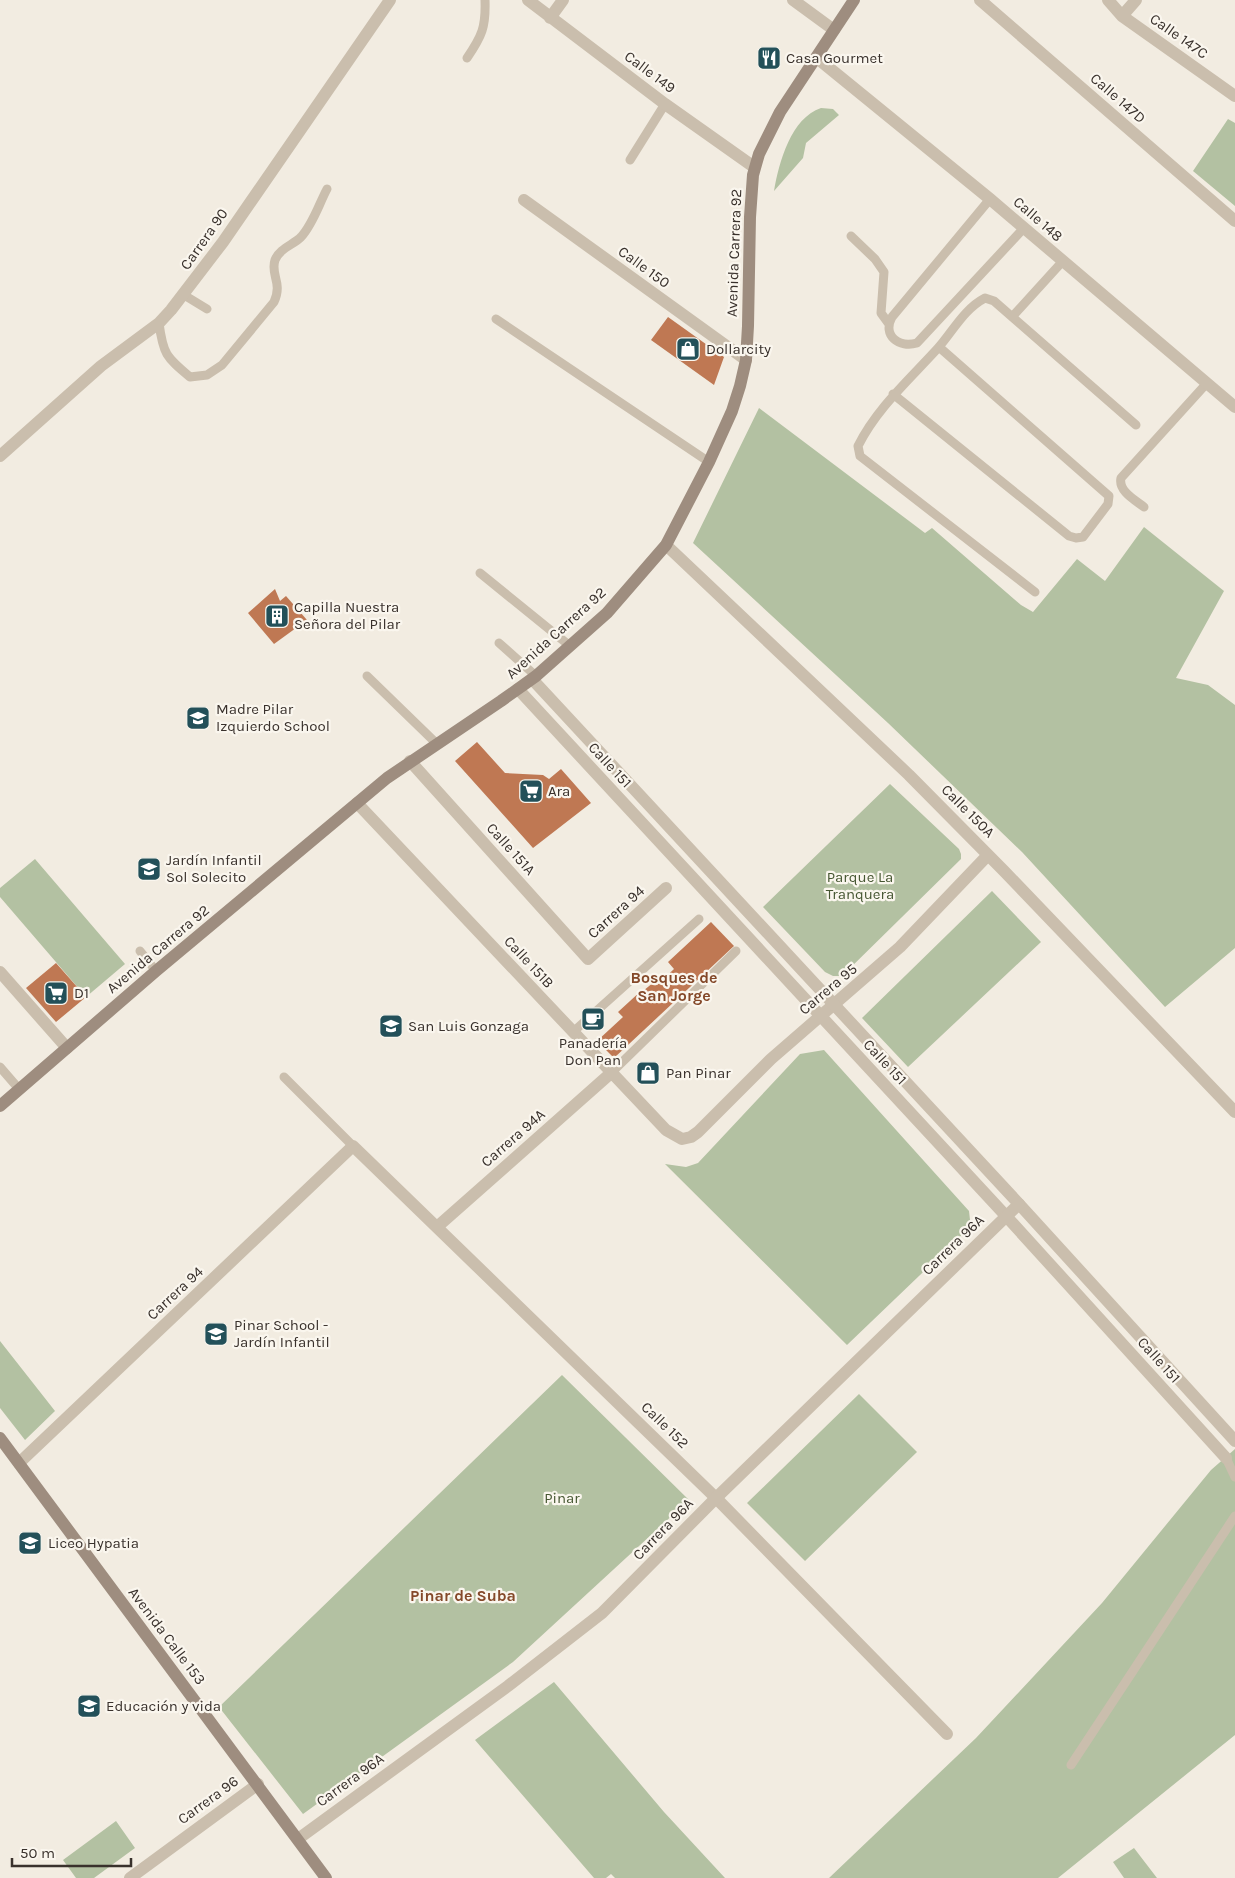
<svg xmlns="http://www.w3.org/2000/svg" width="1235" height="1878" viewBox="0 0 1235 1878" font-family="Karla,sans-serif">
  <rect width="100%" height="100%" fill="#f2ece1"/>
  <path fill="#b3c1a2" d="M821 108 833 109 839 115 806 143 803 158 774 191C779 162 791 118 821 108Z
    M1228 119 1235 123V206L1193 171Z
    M759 408 925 533 932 528 1021 605 1033 612 1077 559 1105 581 1144 527 1224 591 1176 678 1208 685 1235 705V948L1165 1007 1022 852 888 723 693 543Z
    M890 784 959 849 961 854V859L842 976H833L825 972 763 907Z
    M35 859 125 964 86 997 0 897V888Z
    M992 891 1041 942 908 1067 862 1018Z
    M824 1050 969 1211 970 1220 967 1230 847 1345 665 1164 686 1167 698 1163 800 1054Z
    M0 1341 55 1411 25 1440 0 1408Z
    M562 1375 689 1500 513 1662 303 1814 219 1707Z
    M859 1394 917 1452 805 1561 747 1503Z
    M1235 1449V1735L1058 1878H829L976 1738 1102 1603 1211 1470Z
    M554 1682 664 1812 725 1878H615L611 1874 606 1878H594L475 1740Z
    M116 1821 135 1848 94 1878H76L63 1860Z
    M1134 1848 1157 1878H1124L1113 1862Z"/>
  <path fill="#bf7853" d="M668 317 724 357 714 385 651 340Z
    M275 589 280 601 286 596 307 620 274 644 248 613Z
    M477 742 505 773 543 775 549 779 561 769 591 803 533 848 455 761Z
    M711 922 734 946 614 1058 597 1041 623 1017 618 1012 642 990 643 991 654 982 657 985 674 969 668 962Z
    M56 963 86 997 56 1022 26 988Z"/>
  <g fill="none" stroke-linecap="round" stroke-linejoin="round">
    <path stroke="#cabead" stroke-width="9" d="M467 58C482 36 486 27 485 0
      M630 160 665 104
      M990 199 892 317C882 336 899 348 917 343L1024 228
      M851 236 875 259 884 272 881 313 889 324
      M184 295 207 309
      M1012 317 1062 262
      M496 319 709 462
      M159 323C163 354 166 357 190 377L207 375 222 365 274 302C283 282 270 275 275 260 280 248 293 245 301 237 313 224 319 204 327 189
      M893 394 1069 536 1076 538 1083 537 1108 504 1109 496 939 347
      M1144 507C1135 500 1118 491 1121 478L1207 383
      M480 573 570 646
      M1035 592 860 456 858 446C877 408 909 380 938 348 953 331 964 309 985 298L994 301 1136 425
      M499 643 536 676
      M367 676 437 744
      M140 951 156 971
      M573 1032 699 919
      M0 1067 19 1089
      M611 1073 736 951
      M284 1077 353 1146
      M1226 1458 1235 1477
      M1071 1765 1235 1516"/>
    <path stroke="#cabead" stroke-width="12" d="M528 0 665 104 754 167
      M793 0 834 30
      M980 0 1235 221
      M1108 0 1122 16 1235 96
      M1122 16 1136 0
      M550 18 563 0
      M524 200 746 360
      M666 545 909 775 1004 871 1235 1112
      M518 689 1006 1216 1226 1458
      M410 761 588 959 666 888
      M357 803 666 1130 682 1139 691 1137 698 1132 771 1059 900 947 988 855
      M0 972 67 1048
      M1019 1204 1235 1441
      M437 1227 611 1073
      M19 1463 353 1146 716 1498 947 1734
      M130 1878 258 1784"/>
    <path stroke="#cabead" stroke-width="12" d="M817 58 990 199 1235 407
      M0 456 101 366 159 323 171 310 223 242 390 0
      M298 1839 508 1686 602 1613 716 1498 1019 1204 532 679"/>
    <path stroke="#9e8d7f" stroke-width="12" d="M0 1106 156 971 387 778 501 701 536 676 607 613 666 545 709 462 732 411 740 386 746 360 748 326 750 217 753 175 759 154 780 112 854 0
      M0 1438 326 1878"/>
  </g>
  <defs>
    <g id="restaurant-square" transform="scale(1.25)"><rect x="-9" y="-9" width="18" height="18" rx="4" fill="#235059" stroke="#faf6ee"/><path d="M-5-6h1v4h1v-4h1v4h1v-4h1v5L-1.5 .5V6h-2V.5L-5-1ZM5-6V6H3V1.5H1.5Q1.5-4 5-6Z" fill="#fff"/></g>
    <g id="shop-square" transform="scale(1.25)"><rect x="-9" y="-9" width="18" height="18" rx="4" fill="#235059" stroke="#faf6ee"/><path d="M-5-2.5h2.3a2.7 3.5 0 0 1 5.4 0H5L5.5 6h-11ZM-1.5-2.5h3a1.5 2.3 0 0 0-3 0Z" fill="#fff"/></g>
    <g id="building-square" transform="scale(1.25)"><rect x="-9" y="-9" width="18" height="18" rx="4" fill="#235059" stroke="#faf6ee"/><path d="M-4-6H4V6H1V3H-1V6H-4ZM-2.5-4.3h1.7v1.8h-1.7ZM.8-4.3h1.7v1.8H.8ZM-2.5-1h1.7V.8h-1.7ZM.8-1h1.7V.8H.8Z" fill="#fff"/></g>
    <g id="school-square" transform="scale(1.25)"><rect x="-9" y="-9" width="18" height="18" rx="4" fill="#235059" stroke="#faf6ee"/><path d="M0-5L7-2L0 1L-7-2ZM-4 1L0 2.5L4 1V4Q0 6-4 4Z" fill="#fff"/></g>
    <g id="supermarket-square" transform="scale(1.25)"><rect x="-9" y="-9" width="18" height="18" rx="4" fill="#235059" stroke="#faf6ee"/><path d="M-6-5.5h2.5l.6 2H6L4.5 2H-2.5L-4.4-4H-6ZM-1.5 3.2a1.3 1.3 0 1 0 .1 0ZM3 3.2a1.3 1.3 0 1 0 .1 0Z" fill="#fff"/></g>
    <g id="cafe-square" transform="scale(1.25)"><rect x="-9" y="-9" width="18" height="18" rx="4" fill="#235059" stroke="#faf6ee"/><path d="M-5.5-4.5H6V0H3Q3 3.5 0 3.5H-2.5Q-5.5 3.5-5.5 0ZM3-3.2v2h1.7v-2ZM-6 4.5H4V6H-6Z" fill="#fff"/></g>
  </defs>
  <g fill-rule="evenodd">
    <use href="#restaurant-square" x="769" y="58"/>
    <use href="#shop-square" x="688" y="349"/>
    <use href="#building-square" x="277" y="616"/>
    <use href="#school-square" x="198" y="718"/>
    <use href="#supermarket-square" x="531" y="791"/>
    <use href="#school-square" x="149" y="869"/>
    <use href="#supermarket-square" x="56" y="993"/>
    <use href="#cafe-square" x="593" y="1019"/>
    <use href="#school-square" x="391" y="1026"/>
    <use href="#shop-square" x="648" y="1073"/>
    <use href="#school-square" x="216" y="1334"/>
    <use href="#school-square" x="30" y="1543"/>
    <use href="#school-square" x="89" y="1706"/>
  </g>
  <g text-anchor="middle" stroke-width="4.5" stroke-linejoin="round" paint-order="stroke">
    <g font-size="15" fill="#39312c" stroke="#faf6ee">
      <text transform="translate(1179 36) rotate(35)" y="5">Calle 147C</text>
      <text transform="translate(650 72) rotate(37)" y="5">Calle 149</text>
      <text transform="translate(1118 98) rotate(41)" y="5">Calle 147D</text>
      <text transform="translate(1038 219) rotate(41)" y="5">Calle 148</text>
      <text transform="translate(204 239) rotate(-55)" y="5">Carrera 90</text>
      <text transform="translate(734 253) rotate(-88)" y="5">Avenida Carrera 92</text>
      <text transform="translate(644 267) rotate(36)" y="5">Calle 150</text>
      <text transform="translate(556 633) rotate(-42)" y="5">Avenida Carrera 92</text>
      <text transform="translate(610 765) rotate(47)" y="5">Calle 151</text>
      <text transform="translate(968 811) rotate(45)" y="5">Calle 150A</text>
      <text transform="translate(511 849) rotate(48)" y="5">Calle 151A</text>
      <text transform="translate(616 912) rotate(-42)" y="5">Carrera 94</text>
      <text transform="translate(158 949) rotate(-40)" y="5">Avenida Carrera 92</text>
      <text transform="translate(529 962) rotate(47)" y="5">Calle 151B</text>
      <text transform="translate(828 989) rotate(-40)" y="5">Carrera 95</text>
      <text transform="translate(885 1062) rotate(47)" y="5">Calle 151</text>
      <text transform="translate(513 1138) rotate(-41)" y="5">Carrera 94A</text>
      <text transform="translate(953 1245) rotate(-44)" y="5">Carrera 96A</text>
      <text transform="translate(175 1293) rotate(-43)" y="5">Carrera 94</text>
      <text transform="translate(1159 1360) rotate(48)" y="5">Calle 151</text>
      <text transform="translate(665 1425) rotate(44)" y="5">Calle 152</text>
      <text transform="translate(663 1529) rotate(-46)" y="5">Carrera 96A</text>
      <text transform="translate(167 1636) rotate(53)" y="5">Avenida Calle 153</text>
      <text transform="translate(350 1780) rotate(-36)" y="5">Carrera 96A</text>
      <text transform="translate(208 1800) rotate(-36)" y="5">Carrera 96</text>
    </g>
    <g font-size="15" fill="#39312c" stroke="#faf6ee" text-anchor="start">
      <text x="786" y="63">Casa Gourmet</text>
      <text x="706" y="354">Dollarcity</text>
      <text x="294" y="612">Capilla Nuestra<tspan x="294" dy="17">Señora del Pilar</tspan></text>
      <text x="216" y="714">Madre Pilar<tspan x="216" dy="17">Izquierdo School</tspan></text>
      <text x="548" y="796">Ara</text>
      <text x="166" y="865">Jardín Infantil<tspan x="166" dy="17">Sol Solecito</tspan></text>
      <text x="74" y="998">D1</text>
      <text x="408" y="1031">San Luis Gonzaga</text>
      <text x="593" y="1048" text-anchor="middle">Panadería<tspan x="593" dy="17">Don Pan</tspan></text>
      <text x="666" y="1078">Pan Pinar</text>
      <text x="234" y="1330">Pinar School -<tspan x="234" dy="17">Jardín Infantil</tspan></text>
      <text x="48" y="1548">Liceo Hypatia</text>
      <text x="106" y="1711">Educación y vida</text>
    </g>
    <g font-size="15" fill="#455631" stroke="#faf6ee">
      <text x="860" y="882">Parque La<tspan x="860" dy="17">Tranquera</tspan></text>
      <text x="562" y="1503">Pinar</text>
    </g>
    <g font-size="16" font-weight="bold" fill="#844829" stroke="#faf6ee">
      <text x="674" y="983">Bosques de<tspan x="674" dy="18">San Jorge</tspan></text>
      <text x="463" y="1601">Pinar de Suba</text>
    </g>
  </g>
  <path d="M12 1858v8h119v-8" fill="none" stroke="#39312c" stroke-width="2.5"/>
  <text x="20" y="1858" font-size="15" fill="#39312c" stroke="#faf6ee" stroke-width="4" paint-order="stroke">50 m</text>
</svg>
